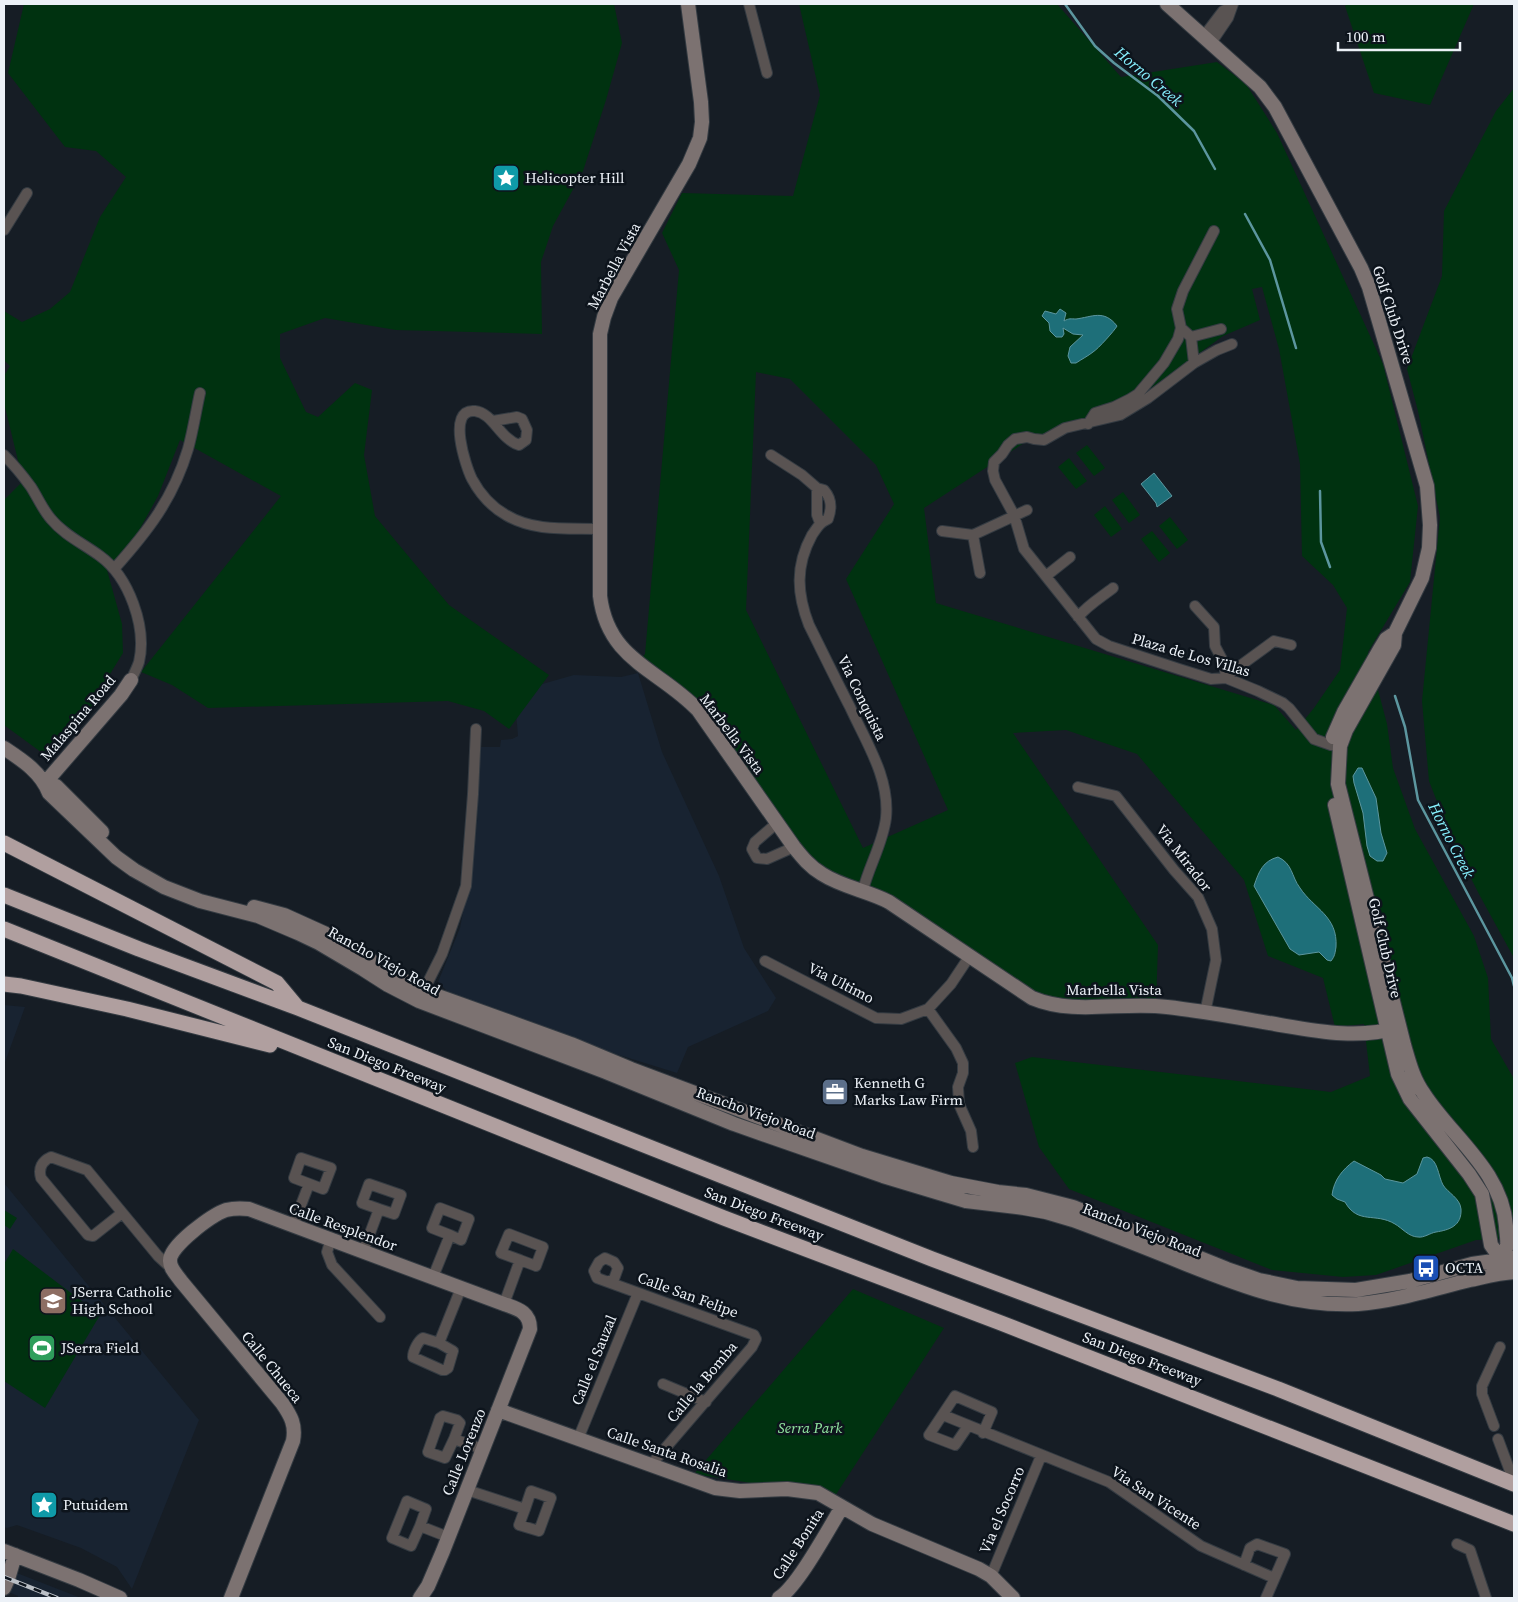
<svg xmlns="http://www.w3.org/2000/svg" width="1518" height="1602" viewBox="0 0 1518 1602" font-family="'Source Serif 4',serif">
  <rect width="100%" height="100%" fill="#161d25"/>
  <path fill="#182331" d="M638 673 662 752 719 876 744 948 776 998 768 1011 688 1047 677 1073 603 1050 540 1025 449 993 438 982 460 928 471 871 477 824 480 747H500L501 740 512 739 518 736 516 713 539 685 574 675 621 677Z
    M4 1005 25 1007 4 1065Z
    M4 1183 199 1420 132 1589 117 1567 81 1548 17 1525 7 1528 4 1527Z
    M4 1568 81 1598 18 1597V1596L4 1590Z"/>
  <path fill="#003210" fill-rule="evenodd" d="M24 4H614L622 43 606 100 583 171 553 226 541 262 542 334 396 330 325 318 280 334V358L306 412 318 417 355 383 372 390 364 455 375 516 449 605 549 675 509 729 484 711 448 701 208 708 172 685 141 672 281 496 180 440 158 496 132 543 107 570 122 624 123 653 110 674 100 701 45 755 4 725V500L23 481 4 403V376L10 366 4 360V311L22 322 50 309 70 292 100 217 126 177 96 151 65 147 8 73Z
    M799 4H1057L1121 77 1217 62 1246 84 1277 133 1383 364 1418 506 1410 582 1368 652 1387 724 1393 768 1415 829 1474 936 1488 978 1491 1039 1514 1079V1239L1476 1240 1376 1275 1343 1277 1272 1270 1069 1189 1039 1147 1015 1063 1032 1057 1331 1092 1370 1076 1364 1024 1335 1027 1323 978 1268 956 1244 880 1137 754 1066 730 1013 733 1158 945 1156 1006 1050 1005 889 902 823 875 698 710 638 663 645 654 679 270 662 233 682 193 793 196 820 95ZM1262 287 1279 349 1300 464 1302 556 1333 585 1347 608 1340 670 1314 708 1296 730 1274 705 936 603 924 508 1024 443 1122 409 1223 336 1260 320 1252 289ZM756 372 790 379 876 465 894 504 846 579 948 810 863 848 746 610Z
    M1347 4H1474L1430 105 1374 93 1345 6Z
    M1514 88V958L1480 896 1454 845 1429 781 1422 701 1440 517 1418 411 1407 369 1442 276 1444 211 1496 111Z
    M1087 445 1105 468 1094 476 1076 453Z
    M1069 458 1087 481 1076 489 1058 467Z
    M1123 492 1140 515 1129 523 1112 500Z
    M1105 506 1122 529 1111 537 1094 515Z
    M1170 517 1188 540 1177 549 1159 526Z
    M1152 531 1170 553 1159 562 1141 539Z
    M4 1210 17 1218 10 1229 4 1225Z
    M13 1249 100 1315 45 1408 4 1381V1264Z
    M853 1289 944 1328 835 1496 694 1474Z"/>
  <path fill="#1e6f79" stroke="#5c969f" d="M1060 309 1066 313 1064 321C1069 318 1071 319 1076 319 1092 317 1104 309 1117 326 1115 330 1098 349 1093 352 1088 356 1082 359 1076 363H1071L1068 356 1070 347 1083 335 1073 334 1063 328 1064 334 1062 337H1056L1050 331 1049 323 1042 316 1045 311 1056 314Z
    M1154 473 1172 496 1157 507 1156 503 1141 484Z
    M1358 768H1362L1376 798 1381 833 1387 853 1383 861H1377L1370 856 1367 846 1363 813 1354 783 1353 776Z
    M1278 857C1293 864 1291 876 1300 888 1314 909 1338 916 1336 947 1335 953 1335 956 1331 961L1327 960 1319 952 1299 955 1290 949 1254 886C1259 871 1263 861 1278 857Z
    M1427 1157C1438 1159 1438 1176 1443 1185 1448 1193 1460 1198 1461 1209 1462 1226 1449 1230 1436 1232 1430 1233 1424 1238 1418 1237 1409 1237 1402 1228 1395 1224 1375 1212 1358 1225 1345 1202L1337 1199 1332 1195C1334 1180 1342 1170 1354 1161L1381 1175 1385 1179 1403 1183 1417 1174 1423 1158Z"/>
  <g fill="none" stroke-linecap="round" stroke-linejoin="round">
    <path stroke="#5c969f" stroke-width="2.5" d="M1065 4 1095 46 1114 63 1158 96 1194 131 1215 169
      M1245 214 1270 260 1296 348
      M1320 491 1321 542 1330 567
      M1395 696 1405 727 1418 800 1512 978 1514 986"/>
    <g stroke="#343b42" stroke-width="12">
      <path id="street" d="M749 4 767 73
        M1204 36 1223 11 1231 7
        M1211 43 1228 18 1233 4
        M4 230 27 193
        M1181 328 1191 337 1194 363
        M1191 337 1221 329
        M1232 344 1217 350 1194 363 1148 398 1120 415 1065 428 1044 440 1034 439 1027 437 1015 439 1008 445 1002 454 994 462 993 471 995 480 1014 515 1024 549 1096 639 1109 646 1179 669 1211 679 1226 678 1258 691 1283 703 1289 708 1314 739 1331 745 1340 746
        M493 421 517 417 522 419 527 430 526 440 519 445C500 439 493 413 475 411 446 408 466 467 472 479 480 494 492 507 506 515 534 532 568 528 600 529
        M1088 424 1095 413 1114 407 1130 399 1138 394 1164 363 1178 339 1181 328 1177 309 1183 291 1214 231
        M4 455C14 465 23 476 31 487 38 498 43 510 51 519 64 535 84 544 100 556 129 577 147 627 139 662 137 668 134 674 131 680
        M771 455 802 475 817 488 824 490C832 499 832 508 828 519 819 523 817 528 812 535 795 566 797 594 809 625 823 653 836 680 850 707 866 742 890 778 886 818 883 843 869 866 863 890
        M817 488V515L820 523
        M942 531 973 535
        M114 569C148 531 173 499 188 449 193 431 196 411 200 393
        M980 573 973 535 1027 510
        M1046 576 1070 557
        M1195 606 1214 627 1215 646 1224 663 1226 678
        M1078 617C1088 605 1100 598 1113 588
        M1226 678 1233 671 1274 641 1291 645
        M1078 787 1116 796 1174 870 1198 897 1212 929 1216 960 1205 1013
        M777 823 755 842 752 849 757 858 767 859 794 847
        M765 961 876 1018 901 1019 928 1009 951 984 969 957
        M421 996 442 954 466 886 473 794 476 729
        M928 1009 956 1048 963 1063V1073L958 1087 959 1104 971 1131 973 1147
        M301 1158 331 1168 323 1189 294 1178Z
        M122 1213 93 1236 88 1235 41 1178C38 1168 42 1161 51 1157L87 1170 158 1256 172 1269
        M293 1226 309 1184
        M331 1239 327 1252 332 1265 380 1317
        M363 1252 379 1209 362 1203 369 1184 401 1195 394 1214 379 1209
        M433 1277 450 1235 432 1228 440 1208 469 1219 461 1240 450 1235
        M608 1282 614 1279 618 1268 614 1262 605 1258 599 1262 594 1271 597 1278 754 1335 756 1339 752 1347 650 1466
        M504 1304 520 1260 501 1253 509 1234 543 1247 536 1266 520 1260
        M439 1343 423 1338C418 1341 413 1351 413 1357L442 1370H445L448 1368 453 1351 439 1343 461 1288
        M663 1384 706 1402
        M943 1415 1109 1482 1201 1546 1274 1578
        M968 1426 955 1445 929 1435 955 1396 992 1412 983 1433
        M1494 1426 1482 1394V1386L1500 1347
        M454 1439 445 1458 428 1452 440 1418 443 1416 457 1420 460 1423 454 1439 482 1449
        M578 1439 638 1293
        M1498 1439 1514 1482
        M467 1490 525 1509 519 1525 539 1531 551 1498 531 1491 525 1509
        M420 1526 411 1546 392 1538 407 1501 426 1509 420 1526 448 1537
        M1457 1544 1470 1550 1486 1598
        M1244 1565 1250 1548 1257 1544 1285 1554 1266 1598
        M991 1576 1041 1456"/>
    </g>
    <g stroke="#343b42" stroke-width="16">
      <path id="secondary" d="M688 4 701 102 702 122 700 138 689 164 611 298 604 317 600 334V596C608 661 659 669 698 710L794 847C802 857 810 867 822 874 842 887 868 891 889 902L1032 998C1075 1016 1122 1001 1167 1007 1203 1011 1239 1018 1275 1024 1316 1031 1359 1040 1399 1027
        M1167 4 1260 87 1275 107 1361 268 1369 287 1427 486 1430 525 1429 548 1422 578 1395 633 1394 645 1346 730 1340 746 1338 784 1404 1045C1409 1062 1413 1079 1424 1094 1452 1137 1502 1171 1506 1226 1506 1232 1508 1239 1507 1245 1506 1250 1503 1255 1501 1259
        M1333 737 1344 712 1380 649 1386 639 1395 633
        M4 748C22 760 41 772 49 793L116 857 134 870 164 887 200 901 258 916 298 933 319 943 363 969 388 985 419 1001 606 1072 734 1124 883 1176 966 1201 1024 1208 1046 1212 1073 1220C1111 1234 1149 1249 1186 1264 1244 1287 1295 1307 1358 1304 1396 1301 1433 1289 1470 1280 1484 1277 1499 1273 1514 1272
        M45 783 56 786 102 832
        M45 783 121 695 131 680
        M1335 805 1398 1074 1410 1099 1469 1174 1482 1194 1491 1245 1501 1259 1502 1265
        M254 907 284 915 326 934 358 952 395 976 424 991 571 1044 631 1069 862 1156 951 1183 998 1192 1026 1195 1073 1207 1227 1269 1259 1280 1297 1288 1356 1290 1410 1281 1472 1264 1514 1258
        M498 1410 715 1488 740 1491 787 1489 818 1493 872 1524 979 1569 991 1576 1013 1598
        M4 1551 79 1580 120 1598
        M4 1588 8 1579 15 1555
        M231 1598 293 1441C296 1425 291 1416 282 1403L181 1281C177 1275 170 1269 170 1261 169 1246 212 1215 226 1210 234 1208 241 1208 249 1209L504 1304C518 1309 530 1312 530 1329L443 1551 428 1586 420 1598
        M779 1598C798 1586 829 1528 842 1507"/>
    </g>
    <g stroke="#343b42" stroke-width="17">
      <path id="highway" d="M4 843 277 983 297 1007
        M4 895 139 949 298 1008 932 1259 1278 1389 1514 1484
        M4 929 724 1218 1001 1323 1514 1524
        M4 984 21 986 127 1009 270 1045"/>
    </g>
    <use href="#street" stroke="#595352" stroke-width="10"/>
    <use href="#secondary" stroke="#7c7271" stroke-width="14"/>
    <use href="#highway" stroke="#b09f9f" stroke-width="15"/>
    <g stroke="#babfc6" stroke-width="4.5">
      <path id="rail" d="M4 1577 57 1598"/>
    </g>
    <use href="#rail" stroke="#0d141c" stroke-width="2.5" stroke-dasharray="8" stroke-linecap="butt"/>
  </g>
  <defs>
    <g id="sight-square" transform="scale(1.4375)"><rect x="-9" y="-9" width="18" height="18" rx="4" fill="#0f9aa8" stroke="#0d141c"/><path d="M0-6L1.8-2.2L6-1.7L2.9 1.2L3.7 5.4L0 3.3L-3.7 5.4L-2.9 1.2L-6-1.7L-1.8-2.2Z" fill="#fff"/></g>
    <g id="office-square" transform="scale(1.4375)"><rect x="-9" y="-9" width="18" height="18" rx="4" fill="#5c6f8a" stroke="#0d141c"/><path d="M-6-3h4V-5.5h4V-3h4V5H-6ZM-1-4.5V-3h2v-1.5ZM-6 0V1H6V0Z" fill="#fff"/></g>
    <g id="bus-square" transform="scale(1.4375)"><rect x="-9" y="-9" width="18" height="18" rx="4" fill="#1a4fb4" stroke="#0d141c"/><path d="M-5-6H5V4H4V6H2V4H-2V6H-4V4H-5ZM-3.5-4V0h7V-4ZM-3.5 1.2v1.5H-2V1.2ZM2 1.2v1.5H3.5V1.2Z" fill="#fff"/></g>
    <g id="school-square" transform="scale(1.4375)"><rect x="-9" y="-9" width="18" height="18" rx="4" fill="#8d6e63" stroke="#0d141c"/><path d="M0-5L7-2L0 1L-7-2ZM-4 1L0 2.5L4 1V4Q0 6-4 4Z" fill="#fff"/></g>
    <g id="stadium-square" transform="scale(1.4375)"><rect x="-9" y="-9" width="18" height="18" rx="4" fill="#2e9e5b" stroke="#0d141c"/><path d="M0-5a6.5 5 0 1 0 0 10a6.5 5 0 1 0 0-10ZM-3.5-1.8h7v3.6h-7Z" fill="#fff"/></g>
  </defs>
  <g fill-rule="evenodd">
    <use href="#sight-square" x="506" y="178"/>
    <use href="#office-square" x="835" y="1092"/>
    <use href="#bus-square" x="1426" y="1268"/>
    <use href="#school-square" x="53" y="1301"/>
    <use href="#stadium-square" x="42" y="1348"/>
    <use href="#sight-square" x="44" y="1505"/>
  </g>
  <g text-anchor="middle" stroke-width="5" stroke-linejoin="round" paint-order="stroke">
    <g font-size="15" fill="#ecf1f7" stroke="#0d141c" text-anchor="start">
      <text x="525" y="183">Helicopter Hill</text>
      <text x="854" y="1088">Kenneth G<tspan x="854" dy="17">Marks Law Firm</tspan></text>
      <text x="1445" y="1273">OCTA</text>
      <text x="72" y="1297">JSerra Catholic<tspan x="72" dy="17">High School</tspan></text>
      <text x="61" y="1353">JSerra Field</text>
      <text x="63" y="1510">Putuidem</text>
    </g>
    <g font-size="15" fill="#ecf1f7" stroke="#0d141c">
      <text transform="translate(614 266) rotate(-62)" y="5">Marbella Vista</text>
      <text transform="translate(1393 315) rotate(72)" y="5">Golf Club Drive</text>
      <text transform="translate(1191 655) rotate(16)" y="5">Plaza de Los Villas</text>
      <text transform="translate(862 698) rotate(64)" y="5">Via Conquista</text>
      <text transform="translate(78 718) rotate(-50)" y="5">Malaspina Road</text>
      <text transform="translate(732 734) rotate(53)" y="5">Marbella Vista</text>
      <text transform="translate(1184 858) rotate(52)" y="5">Via Mirador</text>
      <text transform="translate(1385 948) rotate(77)" y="5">Golf Club Drive</text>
      <text transform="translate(384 961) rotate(29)" y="5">Rancho Viejo Road</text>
      <text transform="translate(841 983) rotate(27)" y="5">Via Ultimo</text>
      <text x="1114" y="995">Marbella Vista</text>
      <text transform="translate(387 1065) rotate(22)" y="5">San Diego Freeway</text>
      <text transform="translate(756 1113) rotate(20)" y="5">Rancho Viejo Road</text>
      <text transform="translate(764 1214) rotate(21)" y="5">San Diego Freeway</text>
      <text transform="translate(343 1227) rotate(20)" y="5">Calle Resplendor</text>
      <text transform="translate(1142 1230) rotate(21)" y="5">Rancho Viejo Road</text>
      <text transform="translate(688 1295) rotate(20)" y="5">Calle San Felipe</text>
      <text transform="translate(1142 1359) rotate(21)" y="5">San Diego Freeway</text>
      <text transform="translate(594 1360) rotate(-68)" y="5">Calle el Sauzal</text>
      <text transform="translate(272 1367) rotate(51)" y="5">Calle Chueca</text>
      <text transform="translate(702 1382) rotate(-50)" y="5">Calle la Bomba</text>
      <text transform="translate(464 1452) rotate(-68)" y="5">Calle Lorenzo</text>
      <text transform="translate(667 1452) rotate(19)" y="5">Calle Santa Rosalia</text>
      <text transform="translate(1156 1498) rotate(33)" y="5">Via San Vicente</text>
      <text transform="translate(1002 1510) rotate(-67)" y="5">Via el Socorro</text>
      <text transform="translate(798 1544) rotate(-57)" y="5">Calle Bonita</text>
    </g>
    <g font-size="15" font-style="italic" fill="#91e5a0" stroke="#0d141c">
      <text x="810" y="1433">Serra Park</text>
    </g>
    <g font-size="16" font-style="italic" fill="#87f1ff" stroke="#0d141c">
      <text transform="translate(1149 76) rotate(40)" y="6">Horno Creek</text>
      <text transform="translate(1452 840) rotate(63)" y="6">Horno Creek</text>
    </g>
  </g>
  <rect width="1518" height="1602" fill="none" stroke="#ecf1f7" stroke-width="10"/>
  <path d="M1338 42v8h122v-8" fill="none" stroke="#ecf1f7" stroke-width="2.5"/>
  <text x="1346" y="42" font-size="15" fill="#ecf1f7" stroke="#0d141c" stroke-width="4" paint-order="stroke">100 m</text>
</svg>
